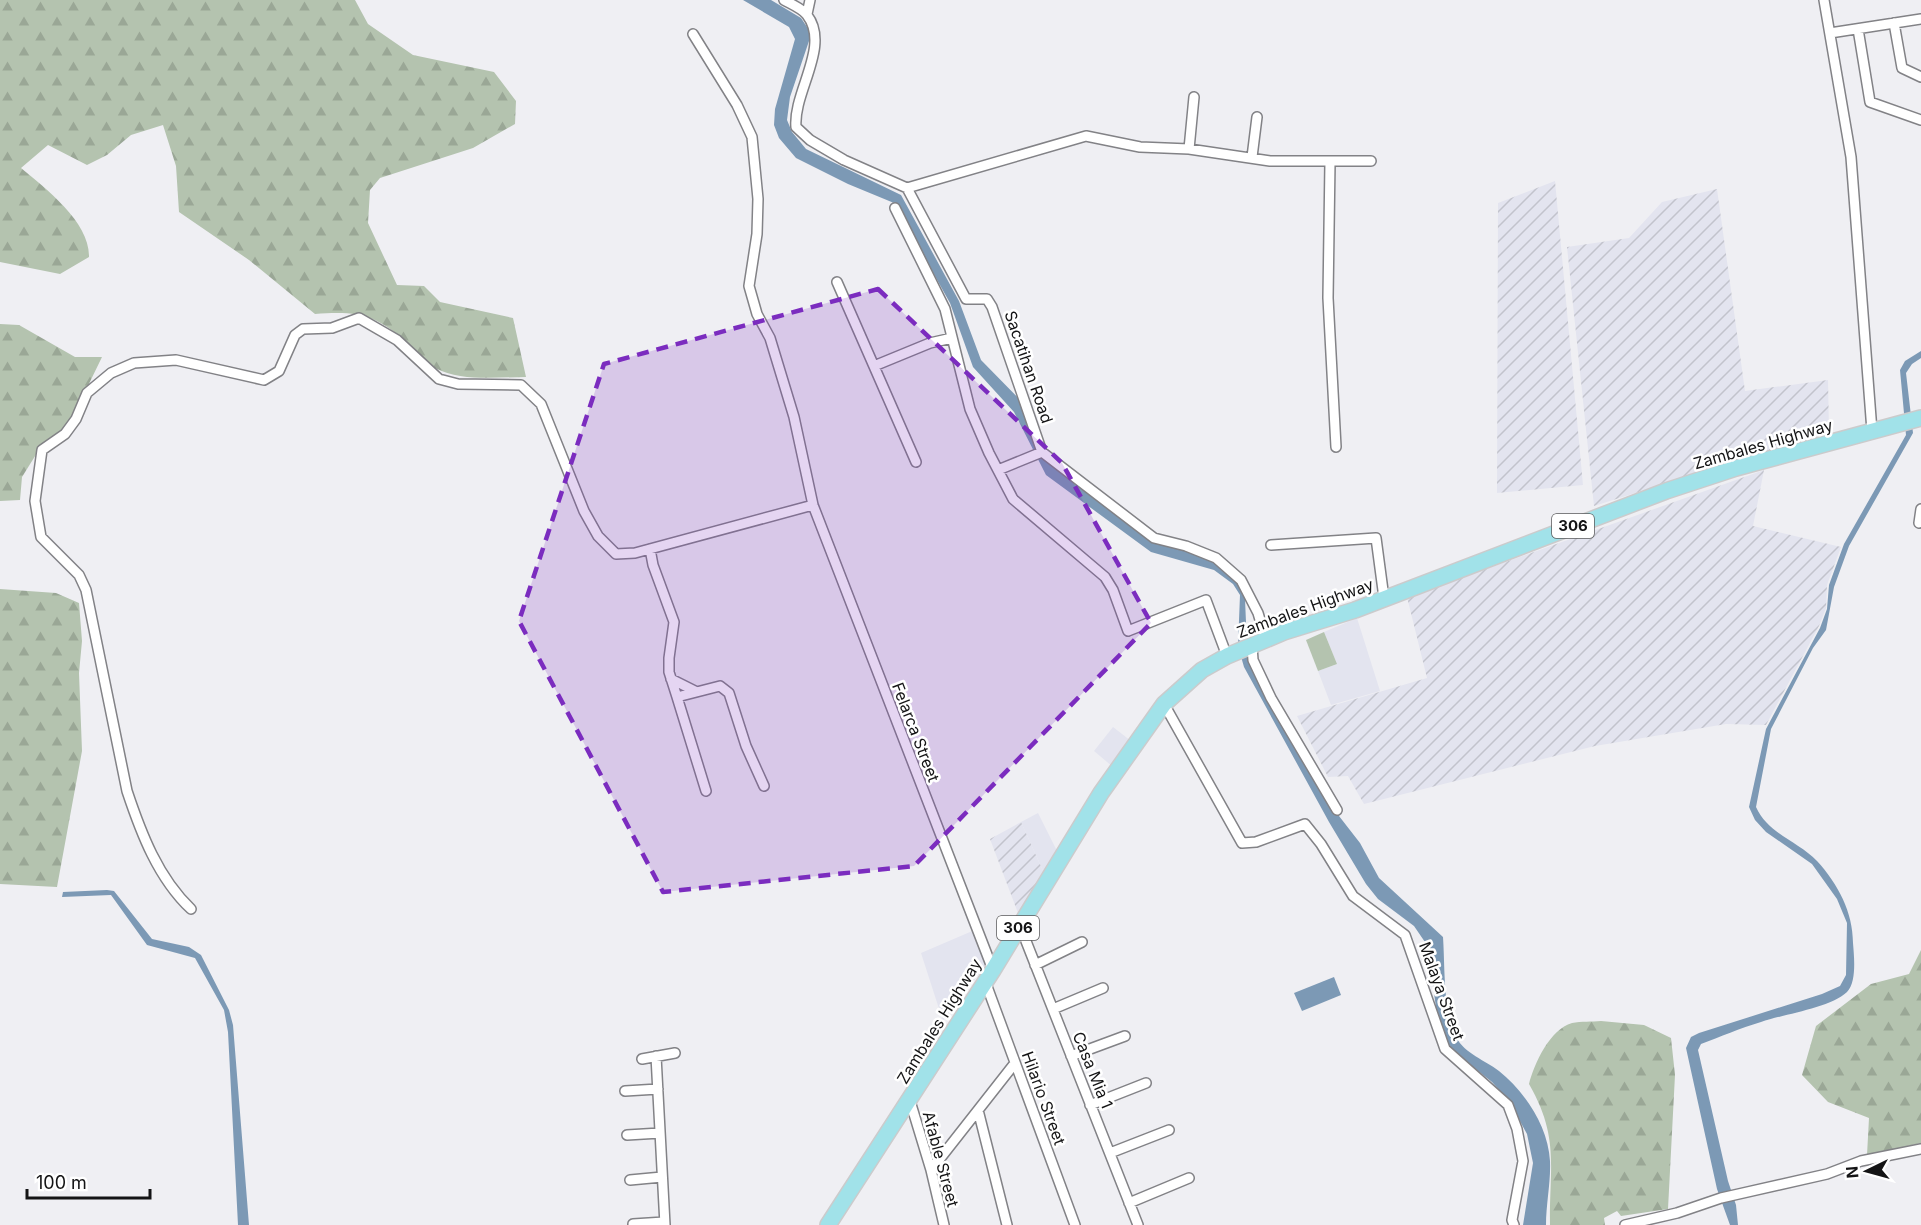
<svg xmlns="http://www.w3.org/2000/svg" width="1921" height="1225" viewBox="0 0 1921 1225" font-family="Inter,sans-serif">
  <defs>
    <pattern id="industrial-furrows" width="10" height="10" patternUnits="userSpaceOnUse" patternTransform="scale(1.5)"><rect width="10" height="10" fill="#e3e4ef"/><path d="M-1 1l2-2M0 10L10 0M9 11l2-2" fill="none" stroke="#c2c3cc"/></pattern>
    <pattern id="forest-firs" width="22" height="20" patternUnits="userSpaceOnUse" patternTransform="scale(1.5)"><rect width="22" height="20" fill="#b4c3af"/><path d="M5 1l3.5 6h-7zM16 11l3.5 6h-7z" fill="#9aa796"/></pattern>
  </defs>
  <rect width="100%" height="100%" fill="#efeff3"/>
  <path fill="#e3e4ef" d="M1357 618 1380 691 1331 705 1318 671 1337 664 1324 632Z
    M1113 727 1131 741 1113 767 1094 751Z
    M1038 813 1057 851 1044 873 1021 822Z
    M977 929 989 961 943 1021 921 953Z"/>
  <path fill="url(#industrial-furrows)" d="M1555 181 1583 485 1497 493 1498 203Z
    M1717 189 1745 391 1828 380 1829 432 1594 506 1567 247 1629 238 1662 202Z
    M1764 470 1753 526 1841 547 1827 585 1826 608 1819 626 1766 725 1726 724 1595 746 1364 804 1348 776 1328 777 1297 716 1427 678 1407 597Z
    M1021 822 1044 873 1018 913 990 839Z"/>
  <path fill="#b4c3af" d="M1324 632 1337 664 1318 671 1306 640Z"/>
  <path fill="url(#forest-firs)" d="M0 0H355L368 24 413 55 494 72 516 101 515 124 473 148 380 178 370 190 368 223 397 285 424 286 440 302 513 318 526 377C497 377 462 382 435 368 425 363 416 351 408 344 376 314 358 311 315 314L249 260 179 212 176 166 163 125 131 135 107 155 87 165 48 145 21 168C46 189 90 222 89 257L60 274 0 262Z
    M0 324 19 325 75 357H102L69 425 42 445 22 477 20 500 0 501Z
    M0 589 56 593 79 603 82 641 79 673 82 751 57 887 0 884Z
    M1921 950V1143L1867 1155 1869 1118 1828 1102 1802 1075 1816 1026 1871 984 1909 974Z
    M1601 1021 1644 1025 1671 1038 1675 1075 1668 1209 1621 1216 1617 1211 1604 1218 1605 1225H1550C1549 1167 1560 1138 1529 1084 1534 1064 1550 1029 1572 1023 1581 1021 1592 1022 1601 1021Z"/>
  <path fill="#7c99b5" d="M743 0H771L801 18 809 30V41L790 97 787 120 792 132 806 149 901 195 959 301 981 360 1024 404 1049 459 1152 541 1217 560 1239 581 1245 599 1247 646 1339 816 1360 843 1379 878 1443 937C1445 965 1443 1013 1456 1037 1465 1054 1485 1060 1499 1071 1525 1092 1548 1126 1550 1161 1551 1181 1546 1204 1546 1225H1523L1533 1163 1527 1134 1509 1101 1492 1082 1449 1048 1438 1021 1427 945 1414 926 1378 899 1366 884 1329 822 1244 667 1238 646 1240 595 1233 584 1214 570 1151 552 1046 475 1014 412 973 367 950 303 894 203 848 184 796 158 779 138 774 125 775 109 795 39 789 27Z
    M1921 351V358L1912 364 1906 373 1913 433 1849 546 1834 587 1826 630 1813 648 1771 729 1756 807C1768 834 1798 841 1817 861 1838 884 1853 912 1853 943 1854 956 1857 982 1847 992 1830 1008 1784 1014 1761 1022 1740 1028 1720 1037 1701 1044L1698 1050 1728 1181 1736 1205 1738 1225H1730L1717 1189 1686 1048 1691 1037 1699 1033 1822 994 1840 986 1846 975 1847 923 1837 899 1812 864 1766 832 1755 820 1749 807 1766 729 1820 628 1827 609 1829 585 1844 544 1906 435 1900 370 1905 361Z
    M107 890 114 891 152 939 189 947 201 955 229 1010 233 1025 249 1225H238L228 1032 224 1010 195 958 147 945 111 895 62 897 63 892Z
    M1334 977 1341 995 1302 1011 1294 993Z"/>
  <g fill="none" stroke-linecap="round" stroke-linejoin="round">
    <g stroke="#828286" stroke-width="12">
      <path id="minor" d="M784 0C791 4 803 9 807 15 831 46 793 92 796 127L810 140 844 160 907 188 966 299H987L992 307 1042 452 1154 538 1186 546 1216 558 1241 580 1258 613 1266 640
        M1824 0 1851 157 1872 431
        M807 14 810 0
        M1894 23 1902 68 1921 77
        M1858 29 1870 102 1921 120
        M1830 33 1921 19
        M693 34 737 105 752 137 758 199 757 234 749 286 757 314 770 338 794 417 813 505 993 970
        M1189 149 1194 97
        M1252 157 1257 117
        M1330 162 1328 298 1336 447
        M907 188 1086 136 1140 147 1189 149 1270 161H1371
        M895 208 945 309 970 409 989 453 1013 499 1105 577 1113 590 1128 631 1206 600 1227 656
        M837 282 916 462
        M874 366 930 343 952 338
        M998 470 1042 452
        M1919 523 1921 509
        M1271 545 1376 538 1384 598
        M650 549 653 565 674 622 669 658V672L677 697 720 686 729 693 746 746 764 786
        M1252 646 1253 660 1271 698 1337 810
        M671 679 695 691
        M677 697 706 791
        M1164 704 1242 843 1256 842 1305 824 1321 844 1353 896 1405 935 1445 1049 1508 1105 1517 1129 1523 1161 1512 1220 1514 1225
        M191 909C158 878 141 833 127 791L86 590 79 575 41 537 35 501 42 450 65 434 76 419 87 393 111 373 134 363 176 360 264 380 279 371 295 335 303 329 332 328 359 318 397 340 439 379 458 384 521 385 541 404 584 511 598 536 616 554 635 553 813 505
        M1020 926 1138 1225
        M1035 965 1082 942
        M985 981 1075 1225
        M1053 1009 1103 988
        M656 1056 665 1225
        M1071 1056 1125 1036
        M642 1059 675 1053
        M625 1091 658 1089
        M910 1101 931 1170 944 1225
        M1090 1105 1146 1083
        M978 1110 1007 1225
        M627 1135 660 1133
        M1110 1153 1169 1130
        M931 1170 1015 1063
        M630 1180 662 1177
        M1129 1203 1189 1178
        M633 1224 664 1222
        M1625 1225 1677 1213 1721 1198 1827 1174 1861 1161 1921 1149"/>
    </g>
    <g stroke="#cbcbcc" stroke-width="18">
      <path id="primary" d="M828 1225 993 970 1101 793 1164 704 1202 670 1227 656 1284 632 1355 610 1666 491 1736 468 1921 418"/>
    </g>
    <use href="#minor" stroke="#fff" stroke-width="9"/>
    <use href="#primary" stroke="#a1e2e9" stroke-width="15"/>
  </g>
  <path fill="#7b2cbf" fill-opacity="0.2" stroke="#7b2cbf" stroke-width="4.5" stroke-dasharray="12 8" stroke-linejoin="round" d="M878 289 1062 463 1151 623 914 866 663 892 519 621 604 364Z"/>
  <g text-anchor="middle" stroke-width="5" stroke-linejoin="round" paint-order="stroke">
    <g fill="#fff" stroke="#5a5a5b" stroke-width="1.5">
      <rect x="1552" y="514" width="42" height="24" rx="4.5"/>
      <rect x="997" y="916" width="42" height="24" rx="4.5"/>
    </g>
    <g font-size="15" font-weight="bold" fill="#141415">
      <text x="1573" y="531">306</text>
      <text x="1018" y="933">306</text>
    </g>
    <g font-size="16" fill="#141415" stroke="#fff">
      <text transform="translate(1029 367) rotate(71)" y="6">Sacatihan Road</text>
      <text transform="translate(1763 444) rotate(-16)" y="6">Zambales Highway</text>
      <text transform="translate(1305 608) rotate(-20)" y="6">Zambales Highway</text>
      <text transform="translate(916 732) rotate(69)" y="6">Felarca Street</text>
      <text transform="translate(1442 991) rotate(70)" y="6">Malaya Street</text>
      <text transform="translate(939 1021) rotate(-58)" y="6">Zambales Highway</text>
      <text transform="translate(1093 1070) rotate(68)" y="6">Casa Mia 1</text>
      <text transform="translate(1044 1098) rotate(70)" y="6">Hilario Street</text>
      <text transform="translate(941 1159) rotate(75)" y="6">Afable Street</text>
    </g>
  </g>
  <g transform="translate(1867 1171) rotate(265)" stroke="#ffffff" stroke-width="4.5" paint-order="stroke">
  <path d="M0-4.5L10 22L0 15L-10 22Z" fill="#141415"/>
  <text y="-9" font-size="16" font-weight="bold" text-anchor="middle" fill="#141415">N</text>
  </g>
  <path d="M27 1189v9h123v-9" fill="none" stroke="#141415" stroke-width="3"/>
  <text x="36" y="1189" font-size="18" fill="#141415" stroke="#ffffff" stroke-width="4.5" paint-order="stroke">100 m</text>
</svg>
